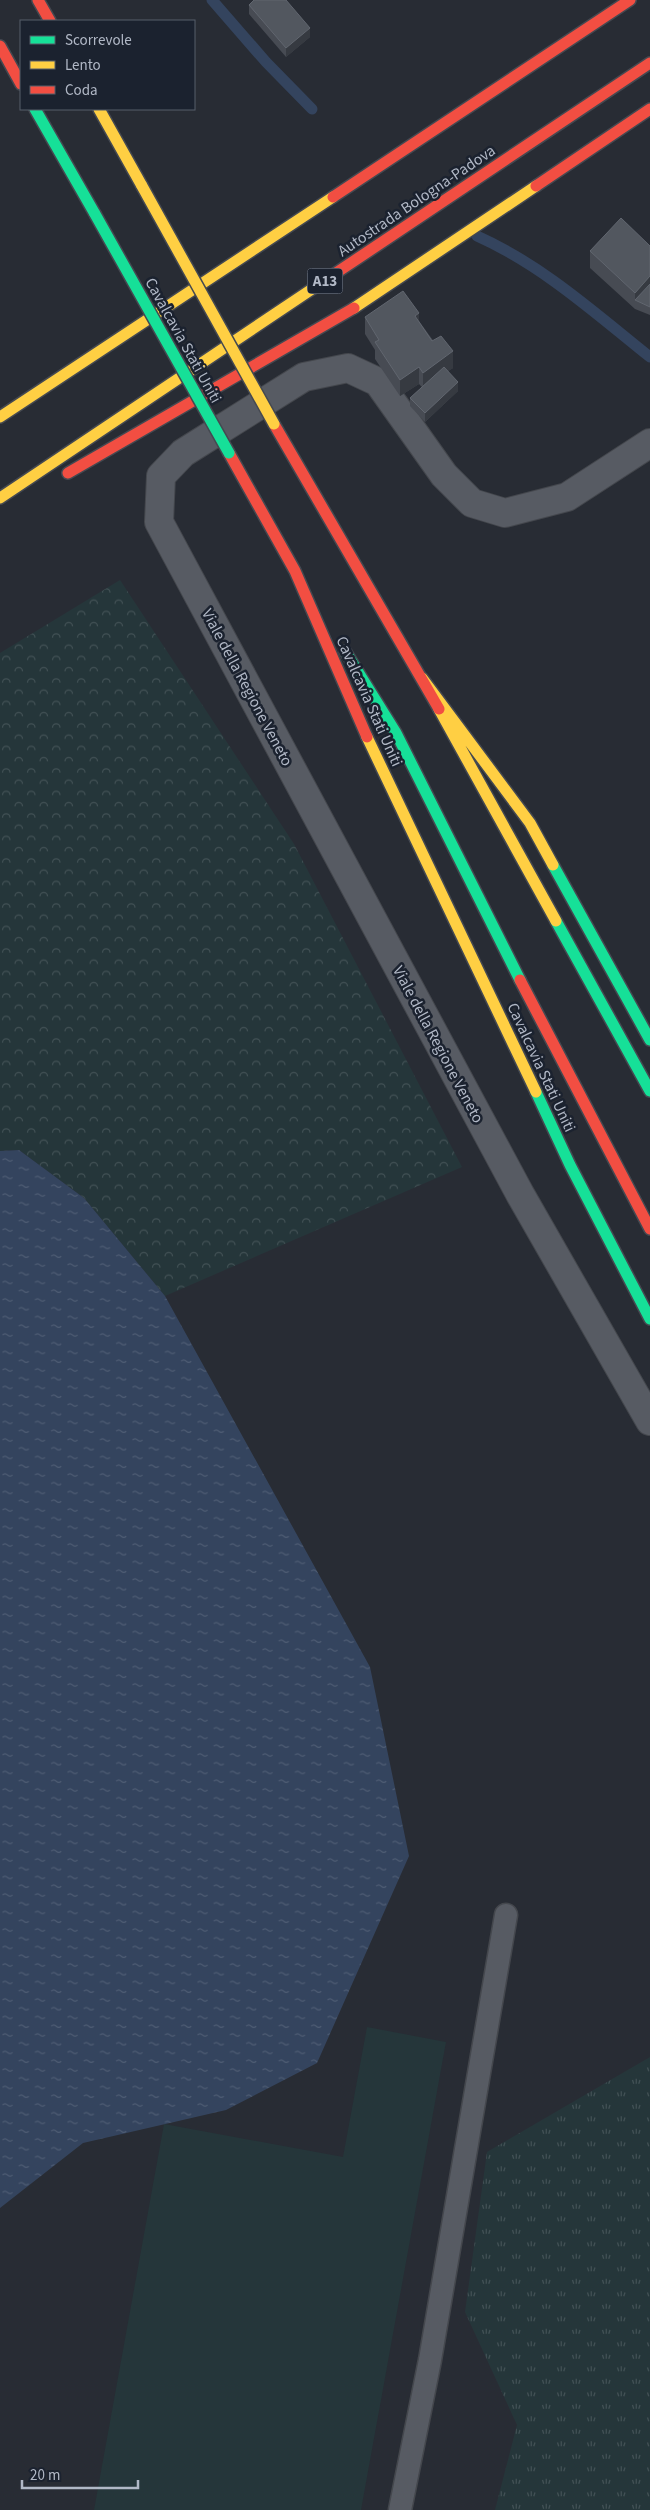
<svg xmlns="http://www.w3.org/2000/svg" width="650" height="2510" viewBox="0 0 650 2510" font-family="'Source Sans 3',sans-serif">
  <defs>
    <pattern id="grass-tufts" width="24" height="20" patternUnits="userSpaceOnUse" patternTransform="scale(1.25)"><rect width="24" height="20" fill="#25363a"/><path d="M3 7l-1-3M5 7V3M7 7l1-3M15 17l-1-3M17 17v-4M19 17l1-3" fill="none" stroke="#425155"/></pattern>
    <pattern id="forest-crowns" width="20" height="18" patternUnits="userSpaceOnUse" patternTransform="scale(1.25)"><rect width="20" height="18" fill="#25363a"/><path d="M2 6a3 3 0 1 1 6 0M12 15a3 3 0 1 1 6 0" fill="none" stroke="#425155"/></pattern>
    <pattern id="water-ripples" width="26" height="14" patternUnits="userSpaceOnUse" patternTransform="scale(1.25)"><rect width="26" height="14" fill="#34445e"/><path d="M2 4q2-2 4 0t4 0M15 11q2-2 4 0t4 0" fill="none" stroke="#4f5d74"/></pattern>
  </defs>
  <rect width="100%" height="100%" fill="#282c34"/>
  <path fill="url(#grass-tufts)" d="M650 2057V2510H495L517 2425 465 2312 487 2152Z"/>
  <path fill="url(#forest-crowns)" d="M120 580 294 844 462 1167 165 1296 84 1198 19 1150 0 1151V653Z"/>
  <path fill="#25363a" d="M367 2027 446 2042 361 2510H94L164 2124 343 2157Z"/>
  <path fill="url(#water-ripples)" d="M19 1150 84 1198 165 1296 370 1667 409 1856 317 2063 226 2110 83 2143 0 2208V1151Z"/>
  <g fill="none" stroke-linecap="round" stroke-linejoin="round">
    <path stroke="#34445e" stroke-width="11" d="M212 0 266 62 312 109
      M477 236C542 265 595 313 650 357"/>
    <g stroke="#44474d" stroke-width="25">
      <path id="lane" d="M400 2510 430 2360 506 1915"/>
    </g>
    <g stroke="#44474d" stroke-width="30">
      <path id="street" d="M650 443 567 497 505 513 472 503 444 475 378 382 348 368 304 377 183 453 161 476 159 522 520 1194 650 1421"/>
    </g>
    <g stroke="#454951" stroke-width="14">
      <path id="fast" d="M35 109 95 214
        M345 651 396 733 520 980
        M553 865 650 1040
        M556 921 650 1091
        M536 1092 570 1165 650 1319"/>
    </g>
    <g stroke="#454951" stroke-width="14">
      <path id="slow" d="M99 109 142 186
        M354 308 536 186
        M0 417 333 197
        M0 498 330 277
        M422 678 530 823 553 865
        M439 709 556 921
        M367 737 536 1092"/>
    </g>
    <g stroke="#454951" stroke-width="14">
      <path id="jam" d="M38 0 50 21
        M0 46 21 84
        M536 186 650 109
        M333 197 630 0
        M330 277 650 63
        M274 424 439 709
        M229 453 295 571 367 737
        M68 473 354 308
        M520 980 650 1229"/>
    </g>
    <use href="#lane" stroke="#575b63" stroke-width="22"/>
    <use href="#street" stroke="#575b63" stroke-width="28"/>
    <use href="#fast" stroke="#16e098" stroke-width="11"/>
    <use href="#slow" stroke="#ffcf43" stroke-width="11"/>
    <use href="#jam" stroke="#f24e42" stroke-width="11"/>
    <g stroke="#454951" stroke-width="14" stroke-linecap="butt">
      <path id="fast-bridge" d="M95 214 229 453"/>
    </g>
    <g stroke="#454951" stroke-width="14" stroke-linecap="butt">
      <path id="slow-bridge" d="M142 186 274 424"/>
    </g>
    <use href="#fast-bridge" stroke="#16e098" stroke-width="11"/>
    <use href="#slow-bridge" stroke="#ffcf43" stroke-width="11"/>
  </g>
  <path fill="#474b53" d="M249 5 310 37 286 57 249 14Z
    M650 246V315L635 309 590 268V251Z
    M365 317 419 321 453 368 448 371 458 391 425 422 410 406V398L422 387 419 384 400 396 375 359V350L365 334Z"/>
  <path fill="#363a41" d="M310 28V37L286 57V48Z
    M650 276V293L635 300V293Z
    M419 313V330L415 316Z
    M453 351V368L423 389V373Z
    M419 367V384L400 396V380Z
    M458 382V391L425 422V413Z"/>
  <path fill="#52575f" stroke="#61666f" d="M254 0H286L310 28 286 48 249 5Z
    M621 218 650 246V276L635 293 590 251Z
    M650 284V307L635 300Z
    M403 291 419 313 415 316 432 341 441 336 453 351 423 373 419 367 400 380 375 342 379 340 365 317Z
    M444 367 458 382 425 413 410 398Z"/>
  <g text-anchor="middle" stroke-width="5" stroke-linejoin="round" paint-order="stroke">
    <rect fill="#1b222f" stroke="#848b99" stroke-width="1" x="307.5" y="268.5" width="35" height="25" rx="4"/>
    <g font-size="15" font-weight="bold" fill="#b1b8c6">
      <text x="325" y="286">A13</text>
    </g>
    <g font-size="16" fill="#b1b8c6" stroke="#1b222f">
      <text transform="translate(416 200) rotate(-34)" y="6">Autostrada Bologna-Padova</text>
      <text transform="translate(184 340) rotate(61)" y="6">Cavalcavia Stati Uniti</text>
      <text transform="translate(248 687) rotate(62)" y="6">Viale della Regione Veneto</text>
      <text transform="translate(370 701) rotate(66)" y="6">Cavalcavia Stati Uniti</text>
      <text transform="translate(439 1044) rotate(62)" y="6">Viale della Regione Veneto</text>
      <text transform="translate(542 1067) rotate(65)" y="6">Cavalcavia Stati Uniti</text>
    </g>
  </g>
  <rect x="20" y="20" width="175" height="90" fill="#1b222f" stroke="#575e6b"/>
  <rect x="30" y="36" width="25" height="8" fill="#16e098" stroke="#575e6b"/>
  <text x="65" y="45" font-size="15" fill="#b1b8c6">Scorrevole</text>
  <rect x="30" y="61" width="25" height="8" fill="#ffcf43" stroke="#575e6b"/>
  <text x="65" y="70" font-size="15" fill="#b1b8c6">Lento</text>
  <rect x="30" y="86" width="25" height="8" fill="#f24e42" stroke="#575e6b"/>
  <text x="65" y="95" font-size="15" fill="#b1b8c6">Coda</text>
  <path d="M22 2480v8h116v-8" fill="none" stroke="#b1b8c6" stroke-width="2.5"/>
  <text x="30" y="2480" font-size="15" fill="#b1b8c6" stroke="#1b222f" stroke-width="4" paint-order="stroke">20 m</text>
</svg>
